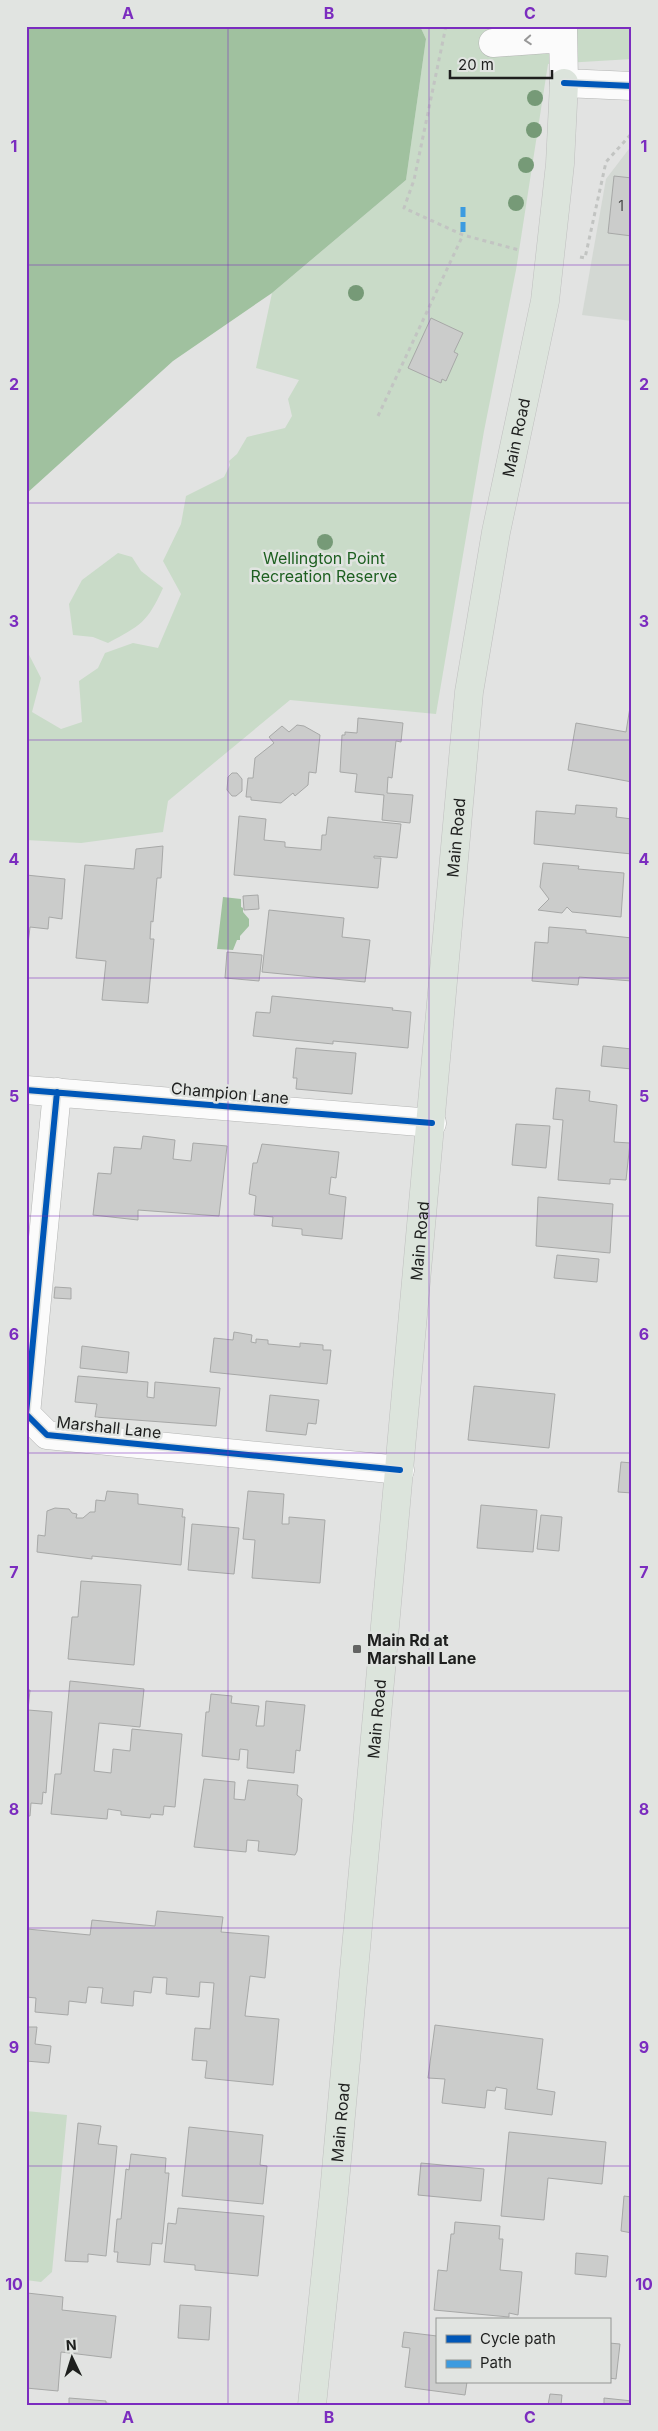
<svg xmlns="http://www.w3.org/2000/svg" width="658" height="2431" viewBox="0 0 658 2431" font-family="Inter,sans-serif">
  <rect width="100%" height="100%" fill="#e2e3e2"/>
  <path fill="#d3d8d3" d="M632 145V321L582 315 606 179Z"/>
  <path fill="#c9dbc8" d="M420 26H632V59L548 64 516 270 484 431 436 714 290 700 168 801 163 832 81 843 26 840V649L41 678 32 712 61 729 82 722 79 681 98 668 105 653 133 643 158 648 181 594 163 561 181 524 186 496 224 477 230 465 229 461 237 454 247 437 285 428 292 416 288 399 299 380 256 368 272 293 406 180 426 39Z
    M118 553 132 557 141 571 163 588C147 623 141 625 108 643L93 637 73 635 69 604 82 580Z
    M26 2111 67 2115 52 2272 41 2282 26 2280Z"/>
  <path fill="#a0c19f" d="M26 26H420L426 39 406 180 272 293 173 361 26 494Z
    M223 897 241 899V907L243 908V912L249 919V926L240 936V940H237L233 950 217 949Z"/>
  <path fill="#cbcccb" stroke="#a7a8a7" d="M614 176 632 178V236L608 233Z
    M431 318 463 333 454 352 458 354 446 381 442 379 441 383 408 368Z
    M631 701 632 782 568 770 576 723 626 732Z
    M358 718 403 723 401 742 396 741 392 778 388 777 387 793 413 795 410 823 382 820 384 795 355 792 357 774 340 772 342 735H345V732L357 733Z
    M297 725 304 726 320 735 316 773 309 772 308 785 295 796 293 793 281 803 251 800V797H246L248 778H253L255 758 274 743 269 737 282 726 289 732Z
    M232 773H237L242 779V791L236 796H232L227 790 228 777Z
    M576 805 617 808 616 817 632 819V854L534 844 536 811 575 814Z
    M239 816 266 819 264 840 285 842V847L321 850 322 835H326L328 817 401 824 397 858 374 856V858H381L378 888 234 875Z
    M163 846 161 878H157L153 922 151 921 150 939H154L148 1003 102 1000 106 961 76 958 85 865 134 869 136 849Z
    M543 863 579 866 578 869 624 873 621 917 572 912 567 907 562 913 538 910 549 899 540 887Z
    M26 875 65 879 62 919 49 917 48 929 30 927 26 962Z
    M258 895 259 909 244 910 243 896Z
    M269 910 344 918 342 937 370 940 365 982 262 972Z
    M549 927 586 930V933L632 938V981L579 977 578 985 532 981 535 942 548 943Z
    M227 952 262 955 259 981 225 978Z
    M272 996 393 1008 392 1010 411 1012 408 1048 333 1041V1044L253 1036 256 1012 270 1013Z
    M603 1046 632 1049V1069L601 1066Z
    M296 1048 356 1053 352 1094 296 1089 297 1078H293Z
    M556 1088 590 1091 589 1101 617 1105 614 1142 630 1143 626 1180 610 1179V1184L558 1180 563 1120 553 1119Z
    M516 1124 550 1126 546 1168 512 1165Z
    M143 1136 175 1140 173 1159 191 1161 193 1143 227 1146 219 1216 138 1210V1220L93 1215 98 1173 111 1174 114 1147 141 1149Z
    M262 1144 339 1152 336 1178 331 1177 329 1194 346 1197 342 1239 302 1235V1229L272 1226 273 1217 254 1215 256 1196 249 1194 253 1163H257Z
    M538 1197 613 1204 610 1253 536 1246Z
    M557 1255 599 1259 597 1282 554 1278Z
    M55 1287 71 1288V1299L54 1298Z
    M234 1332 252 1335 251 1342 256 1343V1339L268 1340V1344L300 1347V1343L323 1345V1350H331L327 1384 210 1372 214 1338 233 1340Z
    M82 1346 129 1352 127 1373 80 1368Z
    M78 1376 148 1382 147 1397 154 1398 155 1382 220 1388 216 1426 95 1417 97 1404 75 1402Z
    M474 1386 555 1394 549 1448 468 1440Z
    M270 1395 319 1400 316 1424 308 1423 306 1435 266 1431Z
    M621 1462 632 1463V1493L618 1492Z
    M107 1491 138 1494V1504L183 1509 182 1517H185L181 1565 92 1556V1559L37 1552 38 1535 45 1536 47 1511 55 1508 69 1509 72 1513 77 1514 76 1518H83L90 1512H95L96 1500 105 1501Z
    M248 1491 284 1494 282 1524H289V1517L325 1520 320 1583 252 1578 255 1540 243 1539Z
    M481 1505 537 1510 533 1552 477 1548Z
    M541 1515 562 1517 559 1551 537 1549Z
    M192 1524 239 1528 234 1574 188 1570Z
    M81 1581 141 1585 134 1665 68 1659 72 1617H78Z
    M70 1681 144 1689 140 1727 99 1723 94 1771 111 1773 113 1749 130 1751 132 1729 182 1734 175 1807 164 1806 163 1815 151 1814 150 1818 121 1815V1811L108 1809 107 1819 51 1814 55 1774H61Z
    M26 1690H30L28 1710 52 1712 46 1793 43 1792 42 1804 31 1803 30 1816H26Z
    M211 1694 232 1696 231 1703 259 1706 256 1726H264L266 1701 305 1705 300 1751 296 1750 294 1773 247 1768 248 1750 240 1749 239 1760 202 1756 206 1712H209Z
    M204 1779 235 1782 234 1799 245 1800 248 1780 298 1785 297 1795 302 1799 297 1851 295 1855 258 1851 259 1841 247 1840 246 1852 194 1847Z
    M157 1911 223 1917 221 1932 269 1936 265 1978 250 1976 245 2016 279 2019 273 2085 205 2078 207 2061 192 2060 195 2028 210 2029 214 1983 200 1982 199 1997 166 1994 167 1978 153 1977 151 1993 134 1991 133 2006 101 2003 103 1988 88 1987 86 2003 69 2001 68 2015 35 2012 36 1998 26 1997 27 1929 90 1935 92 1920 155 1926Z
    M435 2025 543 2039 537 2089 555 2092 552 2115 505 2109 507 2089 496 2087 495 2091 487 2090 485 2108 442 2103 445 2079 428 2078Z
    M26 2027H37L35 2044 51 2046 49 2063 26 2061Z
    M78 2123 101 2126 98 2144 117 2146 106 2256 88 2254V2262L65 2261Z
    M189 2127 263 2135 260 2165 267 2166 263 2204 182 2196Z
    M509 2132 606 2142 602 2184 548 2178 544 2220 501 2216Z
    M131 2154 166 2158 165 2173H169L162 2244 152 2243 150 2265 117 2262 118 2252H114L117 2219H121L126 2169 129 2170Z
    M421 2163 484 2169 481 2201 418 2195Z
    M624 2196 632 2197V2233L621 2231Z
    M178 2208 264 2216 258 2276 195 2270V2265L164 2262 168 2223 176 2224Z
    M455 2222 500 2226 499 2239H503L500 2270 522 2272 518 2315 509 2313V2317L434 2310 438 2270 447 2271 451 2234H454Z
    M576 2253 608 2256 606 2277 575 2274Z
    M27 2293 63 2297 62 2310 116 2316 111 2358 61 2352 58 2391 26 2388Z
    M180 2305 211 2307 209 2340 178 2338Z
    M404 2332 437 2336V2382H467L465 2395 405 2387 410 2348 402 2347Z
    M609 2343 620 2344 616 2379 609 2378Z
    M550 2394 562 2395 561 2405H548Z
    M69 2398 106 2401V2403L122 2405H69Z
    M604 2398 632 2401V2405H604Z"/>
  <g fill="none" stroke-linecap="round" stroke-linejoin="round">
    <g stroke="#b4b5b4" stroke-width="29">
      <path id="minor" d="M563 26 564 83 632 86
        M493 43 563 38
        M26 1090 432 1123
        M57 1092 26 1414 47 1435 400 1470"/>
    </g>
    <g stroke="#bfbfbf" stroke-width="29">
      <g id="major">
        <path id="s1" d="M312 2405 334 2193 469 692 496 532 545 301 560 164 564 83"/>
      </g>
    </g>
    <path stroke="#c2c4c2" stroke-width="3" stroke-dasharray="4 4" stroke-linecap="butt" d="M446 26 414 180 404 208 463 235 519 250
      M580 257 585 258 606 162 632 133
      M378 416 463 235"/>
    <use href="#minor" stroke="#fbfbfb" stroke-width="28"/>
    <use href="#major" stroke="#dce4dc" stroke-width="28"/>
    <path stroke="#3c9be0" stroke-width="5" stroke-dasharray="10 5" stroke-linecap="butt" d="M463 207V235"/>
    <g stroke="#e1e4e1" stroke-width="9">
      <path id="cycleway" d="M564 83 632 86
        M26 1090 432 1123
        M57 1092 26 1414 47 1435 400 1470"/>
    </g>
    <use href="#cycleway" stroke="#0057b8" stroke-width="6"/>
  </g>
  <g fill="#769a77">
    <circle cx="535" cy="98" r="8"/>
    <circle cx="534" cy="130" r="8"/>
    <circle cx="526" cy="165" r="8"/>
    <circle cx="516" cy="203" r="8"/>
    <circle cx="356" cy="293" r="8"/>
    <circle cx="325" cy="542" r="8"/>
  </g>
  <defs><path id="oneway-chevron" d="M-2-3.5L2.5 0L-2 3.5" fill="none" stroke-width="1.6" stroke-linecap="round" stroke-linejoin="round" transform="scale(1.25)"/></defs>
  <use stroke="#989898" href="#oneway-chevron" transform="translate(528 40) rotate(176)"/>
  <path fill="none" stroke="#7b2cbf" stroke-width="1" stroke-opacity="0.55" d="M228 26V2405M429 26V2405M26 265H632M26 503H632M26 740H632M26 978H632M26 1216H632M26 1453H632M26 1691H632M26 1928H632M26 2166H632"/>
  <rect fill="#636463" stroke="#e1e4e1" stroke-width="2" x="352" y="1644" width="10" height="10" rx="2.5"/>
  <g text-anchor="middle" stroke-width="5" stroke-linejoin="round" paint-order="stroke">
    <g font-size="14" fill="#4a4b4a">
      <text x="621" y="211">1</text>
    </g>
    <g font-size="16" fill="#1e1f1e" stroke="#e1e4e1">
      <text dy="6" stroke="none"><textPath href="#s1" startOffset="1979">Main Road</textPath></text>
      <text dy="6" stroke="none"><textPath href="#s1" startOffset="1574">Main Road</textPath></text>
      <text transform="translate(230 1093) rotate(5)" y="6">Champion Lane</text>
      <text dy="6" stroke="none"><textPath href="#s1" startOffset="1169">Main Road</textPath></text>
      <text transform="translate(109 1427) rotate(6)" y="6">Marshall Lane</text>
      <text dy="6" stroke="none"><textPath href="#s1" startOffset="689">Main Road</textPath></text>
      <text dy="6" stroke="none"><textPath href="#s1" startOffset="284">Main Road</textPath></text>
    </g>
    <g font-size="16" fill="#1d5f20" stroke="#e1e4e1">
      <text x="324" y="564">Wellington Point<tspan x="324" dy="18">Recreation Reserve</tspan></text>
    </g>
    <g font-size="16" font-weight="bold" fill="#1e1f1e" stroke="#e1e4e1" text-anchor="start">
      <text x="367" y="1646">Main Rd at<tspan x="367" dy="18">Marshall Lane</tspan></text>
    </g>
  </g>
  <rect width="658" height="2431" fill="none" stroke="#e1e4e1" stroke-width="55"/>
  <rect x="436" y="2318" width="175" height="65" fill="#e1e4e1" stroke="#939593"/>
  <rect x="446" y="2335" width="25" height="8" fill="#0057b8" stroke="#939593"/>
  <text x="480" y="2344" font-size="15" fill="#1e1f1e">Cycle path</text>
  <rect x="446" y="2360" width="25" height="8" fill="#3c9be0" stroke="#939593"/>
  <text x="480" y="2368" font-size="15" fill="#1e1f1e">Path</text>
  <g transform="translate(72 2358) rotate(356)" stroke="#e1e4e1" stroke-width="4" paint-order="stroke">
  <path d="M0-4L9 19L0 12L-9 19Z" fill="#1e1f1e"/>
  <text y="-8" font-size="14" font-weight="bold" text-anchor="middle" fill="#1e1f1e">N</text>
  </g>
  <path d="M450 70v8h102v-8" fill="none" stroke="#1e1f1e" stroke-width="2.5"/>
  <text x="458" y="70" font-size="15" fill="#1e1f1e" stroke="#e1e4e1" stroke-width="4" paint-order="stroke">20 m</text>
  <rect x="28" y="28" width="602" height="2376" fill="none" stroke="#7b2cbf" stroke-width="2"/>
  <g font-size="16" text-anchor="middle" font-weight="bold" fill="#7b2cbf">
    <text x="128" y="19">A</text>
    <text x="329" y="19">B</text>
    <text x="530" y="19">C</text>
    <text x="14" y="152">1</text>
    <text x="644" y="152">1</text>
    <text x="14" y="390">2</text>
    <text x="644" y="390">2</text>
    <text x="14" y="627">3</text>
    <text x="644" y="627">3</text>
    <text x="14" y="865">4</text>
    <text x="644" y="865">4</text>
    <text x="14" y="1102">5</text>
    <text x="644" y="1102">5</text>
    <text x="14" y="1340">6</text>
    <text x="644" y="1340">6</text>
    <text x="14" y="1578">7</text>
    <text x="644" y="1578">7</text>
    <text x="14" y="1815">8</text>
    <text x="644" y="1815">8</text>
    <text x="14" y="2053">9</text>
    <text x="644" y="2053">9</text>
    <text x="14" y="2290">10</text>
    <text x="644" y="2290">10</text>
    <text x="128" y="2423">A</text>
    <text x="329" y="2423">B</text>
    <text x="530" y="2423">C</text>
  </g>
</svg>
